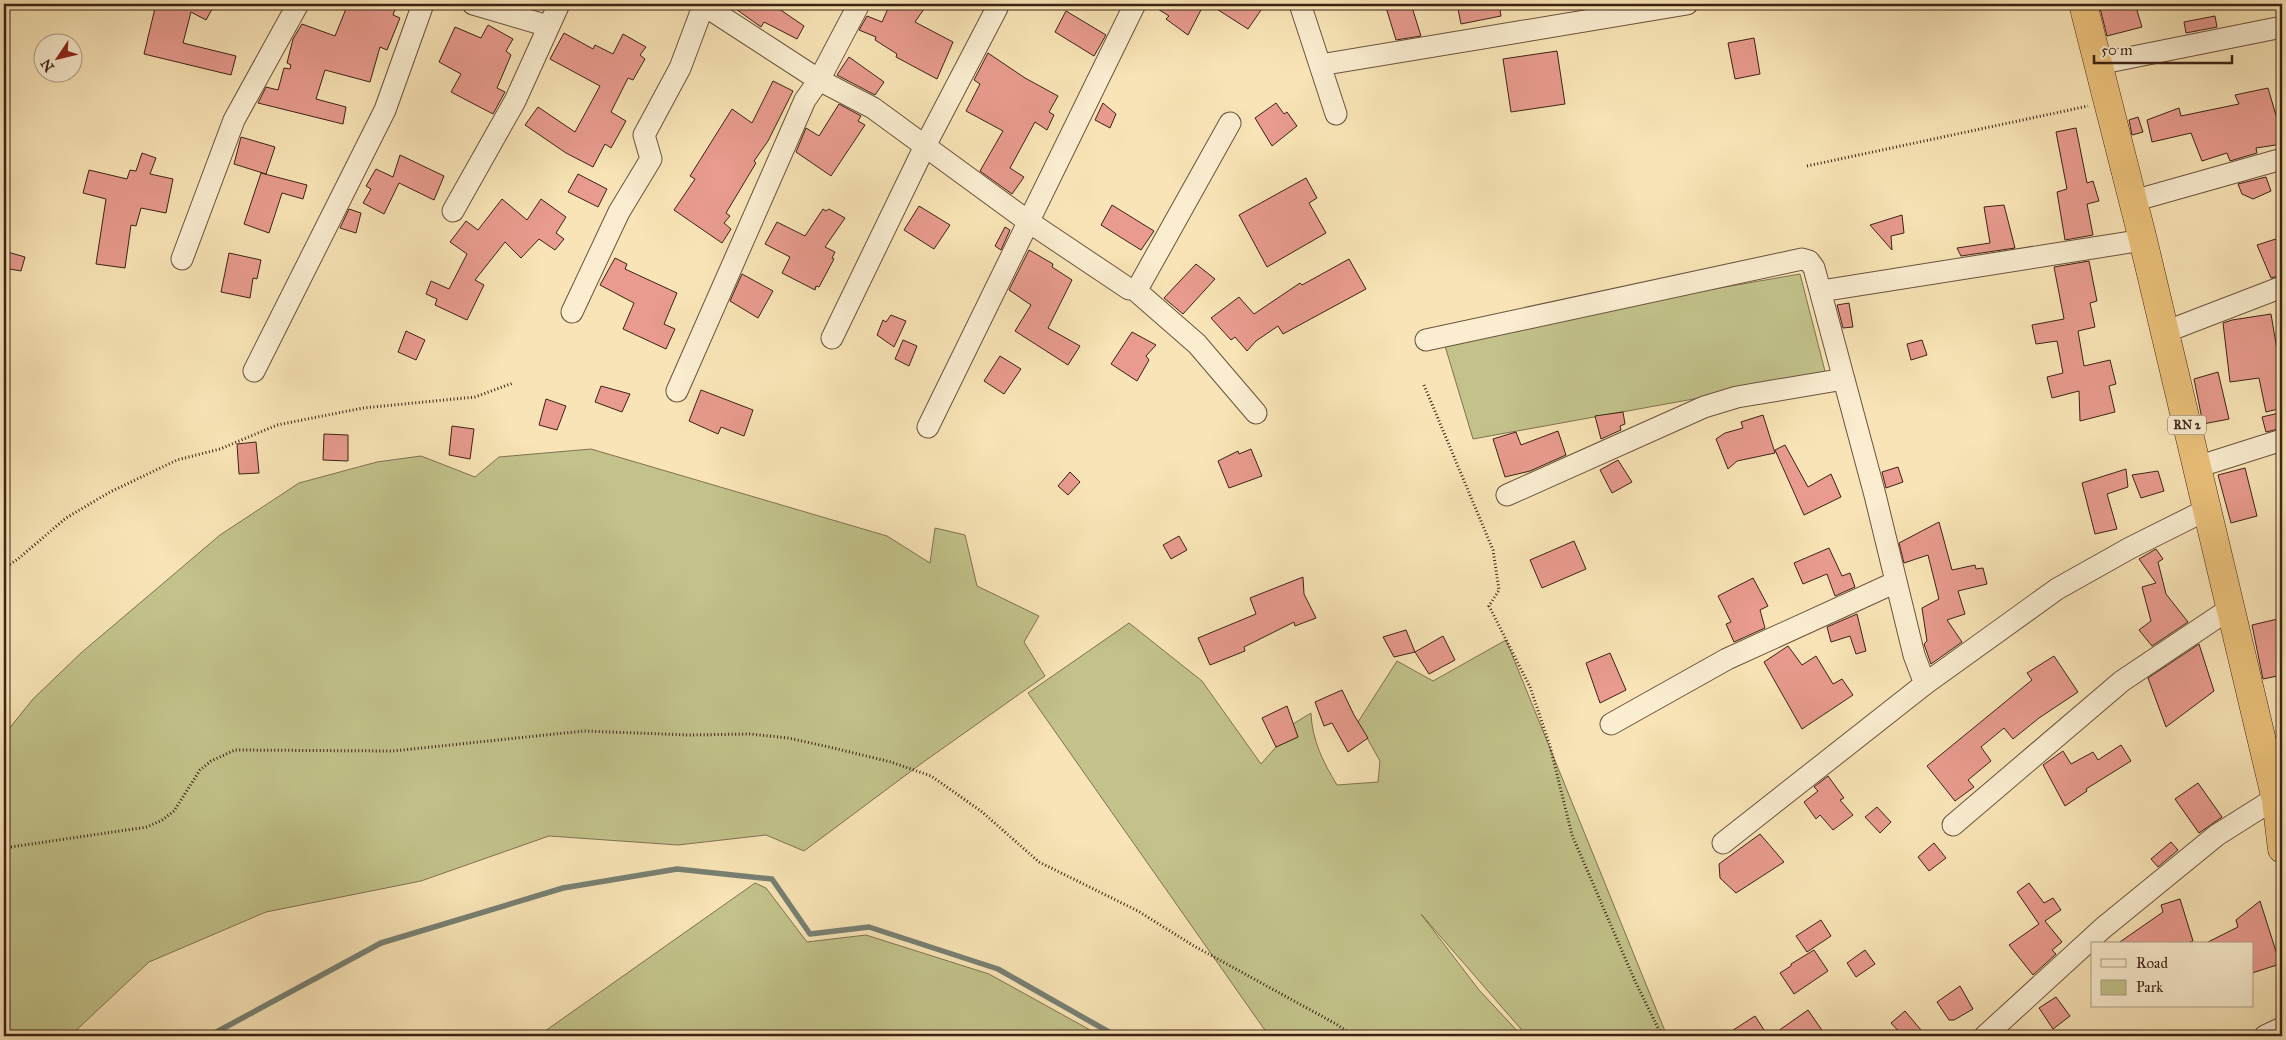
<svg xmlns="http://www.w3.org/2000/svg" width="2286" height="1040" viewBox="0 0 2286 1040" font-family="'IM FELL Great Primer',serif">
  <rect width="100%" height="100%" fill="#f8e4b6"/>
  <filter id="stains"><feTurbulence type="fractalNoise" baseFrequency=".004" numOctaves="4"/><feColorMatrix values="0 0 0 0 .2 0 0 0 0 .09 0 0 0 0 .02 0 0 0 .5 -.17"/></filter>
  <radialGradient id="worn" r=".72"><stop offset=".6" stop-color="#630" stop-opacity="0"/><stop offset="1" stop-color="#630" stop-opacity=".3"/></radialGradient>
  <path fill="#c2c28a" stroke="#807250" d="M1800 274 1826 375 1473 439 1442 336Z
    M591 449 887 536 930 563 935 528 965 535 977 586 1039 616 1024 642 1045 676 922 763 804 851 766 835 678 845 549 836 421 881 266 912 149 962 70 1036H4V735L33 699 81 653 220 535 299 483 377 462 421 456 475 477 499 457Z
    M1129 623 1202 681 1261 764 1276 747 1298 737 1293 724 1311 713C1312 740 1323 762 1337 785L1378 782 1380 761 1358 722 1397 661 1433 681 1506 640 1667 1036H1527L1421 914 1479 990 1522 1036H1269L1028 693Z
    M755 883 766 888 807 942 866 935 989 974 1101 1036H538Z"/>
  <g fill="none" stroke-linecap="round" stroke-linejoin="round">
    <path stroke="#778073" stroke-width="5.5" d="M209 1036 381 943 563 888 677 869 772 879 810 934 869 927 998 969 1116 1036"/>
  </g>
  <path fill="#e89b8e" stroke="#3d2215" d="M156 4H215L206 20 191 12 183 43 236 56 231 75 144 54Z
    M348 4H397L393 15 400 18 387 50 380 47 370 82 325 70 316 99 346 107 343 124 258 103 266 87 278 90 284 68 290 69 291 65 287 63 293 39 302 24 335 36Z
    M729 4H772L804 26 797 39 764 22 761 27Z
    M890 4H915L924 9 915 22 953 42 937 79 896 57 897 54 875 40 876 37 859 30 867 16 882 22Z
    M1150 4H1204L1188 35 1166 19 1169 16Z
    M1209 4H1250L1261 10 1248 29Z
    M1385 4H1411L1421 36 1396 40Z
    M1457 4H1499L1501 16 1461 24Z
    M2099 4H2135L2142 27 2107 36Z
    M1066 11 1106 35 1094 56 1055 32Z
    M2215 16 2217 27 2186 33 2184 22Z
    M488 25 513 39 506 51 511 55 497 88 505 92 493 114 451 92 461 74 439 62 455 27 481 38Z
    M564 33 593 49 595 45 613 54 623 34 646 47 640 55 645 59 633 80 628 78 611 112 626 121 611 148 605 144 593 167 566 153 525 125 538 107 575 132 600 86 550 59Z
    M1754 38 1760 74 1735 79 1728 43Z
    M1557 51 1565 104 1511 112 1503 59Z
    M988 53 1025 78 1058 96 1049 112 1054 115 1047 130 1035 122 1010 168 1024 177 1012 194 980 171 1003 131 966 111 980 84 974 80Z
    M849 57 884 82 875 95 837 75Z
    M773 81 793 91 768 141 754 161 756 163 726 213 730 216 724 223 731 229 722 243 674 210 695 179 690 176 732 109 752 123Z
    M2268 88 2282 136V144L2256 148 2257 153 2230 161 2227 153 2202 161 2191 133 2152 142 2147 120 2179 108 2181 116 2239 104 2235 95Z
    M1103 103 1116 114 1110 128 1095 120Z
    M1276 103 1284 114 1287 112 1297 126 1272 146 1255 118Z
    M839 104 861 116 858 121 865 125 831 176 796 152 806 128 819 136Z
    M2138 117 2143 132 2132 135 2129 120Z
    M2076 128 2087 183 2093 181 2099 201 2087 204 2093 235 2065 240 2057 192 2067 189 2056 132Z
    M241 137 275 147 266 174 234 164Z
    M142 153 156 158 150 174 173 179 166 213 141 208 136 226 131 225 125 268 96 264 106 199 83 193 89 170 127 179 130 170 136 171Z
    M400 155 444 176 434 200 399 183 384 214 363 203 371 189 366 186 376 169 393 177Z
    M261 173 307 185 303 199 282 193 269 233 244 224Z
    M578 174 607 189 598 207 568 192Z
    M2266 177 2271 191 2253 199 2242 194 2238 184Z
    M1306 178 1317 198 1309 203 1326 233 1267 267 1239 215Z
    M502 199 527 220 541 199 566 217 556 233 564 239 555 250 539 239 521 258 505 242 475 280 484 285 467 320 435 305 437 299 426 294 431 281 449 289 467 254 450 242 466 221 478 230Z
    M1112 205 1154 231 1141 250 1101 225Z
    M2004 205 2015 248 1961 256 1957 248 1990 243 1984 207Z
    M919 206 950 225 934 249 904 230Z
    M349 209 361 213 356 233 340 228Z
    M823 209 826 211 829 209 845 218 825 247 835 252 832 258 834 259 819 287 816 286 815 290 782 273 790 257 765 244 777 222 805 236Z
    M1902 215 1904 233 1891 236 1892 250 1870 225Z
    M1005 227 1010 230 1001 250 995 246Z
    M2282 237V275L2271 278 2257 245Z
    M1029 250 1053 264 1052 267 1072 280 1048 328 1080 346 1068 365 1015 331 1031 305 1009 290Z
    M4 251 25 257 21 271 4 268Z
    M229 253 261 260 257 279 253 278 250 298 221 292Z
    M615 258 627 264 625 269 677 293 664 324 675 329 666 349 623 329 634 303 600 285Z
    M1349 259 1366 289 1283 334 1278 326 1256 341 1247 351 1235 337 1231 340 1211 318 1239 297 1254 314 1300 283 1302 285Z
    M2089 261 2097 301 2090 303 2095 327 2078 331 2084 366 2110 360 2116 384 2109 386 2115 412 2080 421 2079 391 2052 398 2047 377 2063 373 2057 341 2036 344 2032 325 2064 319 2054 267Z
    M1196 264 1215 279 1183 314 1164 298Z
    M742 274 773 291 758 318 730 301Z
    M1849 303 1853 327 1843 328 1837 305Z
    M2271 314 2279 362 2282 361V384L2277 385 2282 408 2266 412 2259 378 2230 382 2223 323 2232 320Z
    M891 315 906 321 894 347 877 335 883 320 886 322Z
    M406 331 425 340 416 360 398 352Z
    M1132 332 1156 345 1146 356 1149 360 1137 381 1111 364Z
    M903 340 917 346 909 366 895 359Z
    M1922 340 1927 355 1911 360 1907 344Z
    M1000 356 1021 369 1004 394 984 381Z
    M2218 372 2229 419 2203 424 2194 379Z
    M601 386 630 394 622 412 595 402Z
    M701 390 753 410 744 436 721 427 718 434 689 421Z
    M546 399 566 406 557 430 539 425Z
    M1623 412 1625 424 1620 426 1621 430 1601 439 1595 416Z
    M2279 413 2282 428 2266 432 2262 417Z
    M1763 415 1775 453 1737 461 1728 469 1716 439 1725 433 1743 428 1741 422Z
    M452 426 474 429 470 459 449 455Z
    M1558 431 1566 455 1530 471 1505 477 1493 439 1516 432 1521 445Z
    M324 434 348 435V461L323 460Z
    M256 442 259 473 239 474 237 444Z
    M1785 445 1808 487 1831 474 1841 497 1804 515 1775 450Z
    M1251 449 1262 476 1229 488 1218 461 1238 451 1239 454Z
    M1618 460 1632 482 1612 493 1600 470Z
    M1898 467 1903 482 1886 488 1882 472Z
    M2245 468 2257 516 2231 523 2218 475Z
    M2126 469 2128 487 2107 494 2117 529 2095 534 2082 483Z
    M2158 471 2164 491 2141 498 2132 475Z
    M1070 472 1080 482 1068 495 1058 486Z
    M1939 522 1952 570 1975 565 1976 569 1983 568 1987 584 1958 591 1965 614 1947 620 1962 642 1931 664 1924 644 1927 641 1922 608 1939 599 1928 555 1904 563 1899 543Z
    M1179 536 1187 550 1171 559 1163 545Z
    M1574 541 1586 569 1542 588 1530 560Z
    M1829 548 1842 576 1850 573 1855 587 1835 596 1827 574 1803 584 1794 563Z
    M2156 549 2163 559 2158 562 2166 594 2188 622 2152 646 2139 630 2151 621 2142 587 2156 583 2139 559Z
    M1303 577 1304 594 1316 618 1295 626 1294 622 1244 647 1245 651 1210 665 1198 638 1256 614 1250 598Z
    M1753 578 1768 606 1760 610 1765 628 1734 642 1726 624 1731 622 1718 596Z
    M1857 614 1866 651 1856 654 1850 636 1831 642 1827 627Z
    M2282 618V675L2263 679 2252 625Z
    M1406 630 1415 652 1394 657 1383 637Z
    M1443 636 1455 660 1429 674 1415 652Z
    M2199 644 2214 691 2166 727 2148 678Z
    M1788 646 1802 665 1816 656 1833 684 1842 679 1853 695 1802 729 1764 662Z
    M1610 653 1626 690 1600 703 1586 663Z
    M2054 656 2078 692 2039 718 2013 739 2004 728 1981 747 1991 761 1968 780 1974 787 1955 801 1927 766 2032 680 2027 673Z
    M1342 690 1354 715 1368 738 1348 752 1332 723 1324 726 1315 702Z
    M1287 706 1298 737 1276 747 1262 718Z
    M2121 745 2131 761 2086 789 2087 791 2065 806 2043 765 2063 751 2071 764 2093 752 2098 760Z
    M1828 776 1844 798 1840 800 1853 815 1833 830 1820 815 1816 819 1804 802 1818 791 1814 787Z
    M2198 783 2222 817 2199 833 2175 799Z
    M1877 807 1891 822 1880 833 1865 817Z
    M1760 834 1784 862 1736 893 1720 878 1719 864Z
    M2171 842 2178 850 2158 867 2151 859Z
    M1934 843 1946 858 1929 871 1918 857Z
    M2029 883 2044 903 2053 898 2061 910 2045 921 2062 942 2052 950 2056 954 2033 975 2009 945 2039 924 2017 892Z
    M2180 899 2193 941 2184 944H2117L2163 912 2161 905Z
    M2260 901 2280 964 2252 973V944H2204L2238 927 2236 920Z
    M1821 920 1831 936 1807 952 1796 936Z
    M1814 950 1828 971 1794 994 1780 973 1791 966V964Z
    M1865 950 1875 964 1856 977 1847 963Z
    M1960 986 1973 1009 1954 1020H1949L1937 1002Z
    M2056 997 2070 1016 2053 1029 2039 1008Z
    M1808 1010 1826 1036H1771Z
    M1905 1011 1926 1036H1903L1891 1023Z
    M1755 1016 1768 1036H1724Z"/>
  <g fill="none" stroke-linecap="round" stroke-linejoin="round">
    <g stroke="#6c523d" stroke-width="23">
      <path id="minor" d="M473 4 548 26
        M702 4 819 80 873 108 1029 222 1129 289H1134L1197 344 1256 413
        M1300 4 1336 114
        M2098 64 2282 27
        M1320 65 1687 4
        M2133 201 2282 159
        M453 211 515 101 559 4
        M182 259 234 120 298 4
        M1134 289 1139 286 1230 123
        M1821 291 2143 240
        M572 312 619 212 651 159 644 135 680 68 704 4
        M2165 332 2282 287
        M832 338 925 146 997 8
        M1426 340 1802 259 1809 261 1814 268 1875 495 1914 655 1925 684
        M254 371 385 110 423 4
        M677 391 805 100 819 80 859 4
        M928 427 1135 4
        M2197 467 2282 440
        M1507 495 1704 407 1737 397 1844 379
        M1611 724 1727 659 1896 582
        M1953 825 2122 681 2231 608
        M1723 843 1925 684 2057 589 2130 548 2208 509
        M1985 1036 2103 928 2217 835 2282 794
        M2265 1036 2282 1028"/>
    </g>
    <g stroke="#3d2215" stroke-width="29">
      <path id="highway" d="M2083 4 2143 240 2276 800 2282 849"/>
    </g>
    <path stroke="#3d2215" stroke-width="3" stroke-dasharray="1 2.5" stroke-linecap="butt" d="M1807 166 2088 106
      M1424 385 1493 550 1499 590 1489 606 1530 687 1550 746 1572 835 1635 981 1662 1036
      M4 568 18 559 66 518 110 492 177 460 220 449 277 425 363 408 475 397 513 383
      M4 848 147 827 162 820 174 811 200 770 211 761 235 750 393 751 584 731 689 735 750 734 788 738 829 747 891 762 931 776 981 811 1039 862 1138 911 1194 946 1336 1024 1354 1036"/>
    <use href="#minor" stroke="#faedd0" stroke-width="21"/>
    <use href="#highway" stroke="#ecc27b" stroke-width="28"/>
  </g>
  <g text-anchor="middle" stroke-width="4" stroke-linejoin="round" paint-order="stroke">
    <rect fill="#faedd0" stroke="#765f4d" stroke-width="1" x="2168" y="415.5" width="38" height="19" rx="4"/>
    <g font-size="12" font-weight="bold" fill="#3d2215">
      <text x="2187" y="429">RN 2</text>
    </g>
  </g>
  <rect width="2286" height="1040" fill="none" stroke="#f8e4b6" stroke-width="20"/>
  <rect x="5" y="5" width="2276" height="1030" fill="none" stroke="#3d2215" stroke-width="2.5"/>
  <rect x="10" y="10" width="2266" height="1020" fill="none" stroke="#3d2215"/>
  <rect x="2091" y="942" width="162" height="65" fill="#faedd0" stroke="#ae9c85"/>
  <rect x="2101" y="959" width="25" height="8" fill="#faedd0" stroke="#ae9c85"/>
  <text x="2136" y="968" font-size="15" fill="#3d2215">Road</text>
  <rect x="2101" y="980" width="25" height="15" fill="#c2c28a" stroke="#ae9c85"/>
  <text x="2136" y="992" font-size="15" fill="#3d2215">Park</text>
  <g transform="translate(58 58) rotate(235)"><circle r="24" fill="#faedd0" stroke="#ae9c85"/>
  <path d="M0-4L9 19L0 12L-9 19Z" fill="#8f2418"/>
  <text y="-8" font-size="14" font-weight="bold" text-anchor="middle" fill="#3d2215">N</text>
  </g>
  <path d="M2094 55v8h138v-8" fill="none" stroke="#3d2215" stroke-width="2.5"/>
  <text x="2101" y="55" font-size="15" fill="#3d2215" stroke="#faedd0" stroke-width="4" paint-order="stroke">50 m</text>
  <rect width="100%" height="100%" filter="url(#stains)"/>
  <rect width="100%" height="100%" fill="url(#worn)"/>
</svg>
